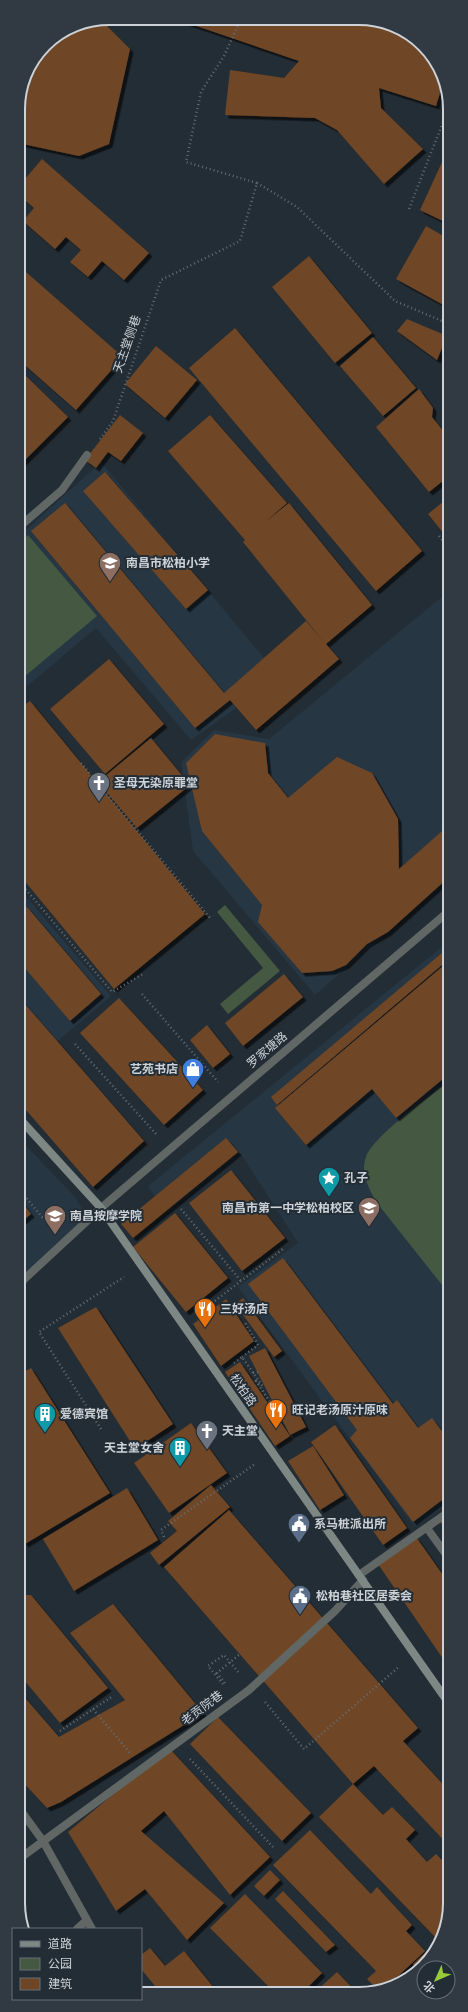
<svg xmlns="http://www.w3.org/2000/svg" width="468" height="2012" viewBox="0 0 468 2012" font-family="Barlow,'Noto Sans SC',sans-serif">
  <defs>
    <filter id="shadow"><feDropShadow dx="3.5" dy="3.5" stdDeviation="0" flood-color="#0009"/></filter>
  </defs>
  <rect width="100%" height="100%" fill="#232d35"/>
  <path fill="#263643" d="M101 462 280 677 191 740 96 628 18 694V537Z
    M449 591V878L315 995 193 851 181 762 214 730 269 739Z
    M18 887 111 996 19 1074Z
    M449 941 450 1503 415 1527 238 1287 298 1243 241 1154 166 1213 148 1186Z
    M19 1138 75 1197 91 1223 19 1287Z"/>
  <path fill="#445842" d="M28 535 97 616 18 682V544Z
    M225 905 280 971 228 1014 220 1004 263 968 217 912Z
    M450 1081V1295L377 1203C369 1189 360 1173 366 1157 373 1136 430 1096 450 1081Z"/>
  <path fill="#6f4625" filter="url(#shadow)" d="M173 18 368 20 389 27 427 49 443 83 436 106 379 88 381 108 423 149 384 184 337 130 315 118 225 115 230 70 284 78 299 61Z
    M101 20 130 49 109 144 79 156 18 143V103L25 74 45 44 74 25Z
    M449 147V224L420 210Z
    M42 159 149 253 124 280 102 261 88 277 70 262 81 250 66 237 55 249 23 221 34 208 18 194V187Z
    M426 226 449 239V308L396 279Z
    M309 256 372 333 335 363 272 287Z
    M18 265 123 357 76 410 18 359Z
    M407 319 447 336 437 360 397 331Z
    M235 328 422 551 376 591 189 368Z
    M373 337 416 388 383 416 340 366Z
    M156 346 197 380 165 418 125 384Z
    M25 375 68 417 18 467V383Z
    M419 389 433 408 432 417 449 438V476L429 492 376 427Z
    M120 415 143 433 121 461 108 452 96 468 85 460Z
    M210 415 287 503 265 522 289 503 372 605 326 644 339 659 256 730 230 700 195 728 31 531 65 503 224 693 306 621 323 641 243 542 245 540 168 451Z
    M105 472 208 590 186 609 83 491Z
    M449 497V540L428 514Z
    M18 506 27 516 18 523Z
    M109 659 164 724 105 774 50 709Z
    M30 701 205 914 114 989 18 873V710Z
    M215 734 265 743 268 773 288 798 337 757 372 773 398 819 399 869 449 825V877L388 932 367 944 346 965 332 971 302 973 258 922 262 905 202 831 186 763Z
    M151 738 190 785 137 828 98 782Z
    M27 907 101 994 70 1021 18 960V914Z
    M449 947V959L277 1105 271 1097Z
    M449 961 450 1073 396 1118 372 1089 306 1145 275 1108Z
    M284 974 303 997 243 1046 225 1023Z
    M18 996 144 1141 93 1187 19 1102Z
    M119 998 203 1090 164 1125 80 1033Z
    M207 1025 230 1054 213 1068 190 1040Z
    M226 1138 238 1152 133 1238 121 1224Z
    M231 1170 285 1238 242 1271 189 1203Z
    M19 1198 31 1214 19 1224Z
    M175 1213 228 1278 186 1312 133 1247Z
    M283 1258 393 1404 397 1400 418 1428 432 1418 450 1442V1494L413 1522 350 1438 357 1430 248 1284Z
    M243 1298 282 1351 274 1357 235 1304Z
    M226 1299 254 1341 221 1366 193 1324Z
    M96 1307 173 1424 135 1449 58 1328Z
    M265 1348 306 1427 290 1435 249 1356Z
    M240 1362 290 1436 275 1446 225 1372Z
    M31 1368 110 1493 25 1544 19 1534V1375Z
    M191 1423 227 1473 169 1513 134 1463Z
    M335 1425 407 1528 383 1545 311 1442Z
    M313 1446 344 1495 320 1510 288 1461Z
    M211 1485 230 1507 159 1565 150 1553 177 1531 168 1521Z
    M127 1488 158 1540 74 1591 43 1539Z
    M229 1510 418 1728 403 1741 450 1792V1847L374 1766 353 1784 164 1567Z
    M450 1515V1535L440 1522Z
    M416 1537 450 1585V1664L448 1666 378 1564Z
    M19 1595H31L108 1688 60 1723 19 1674Z
    M113 1604 203 1713 61 1802 47 1808 19 1778V1691L59 1737 125 1700 70 1633Z
    M218 1717 311 1813 282 1841 190 1744Z
    M169 1748 270 1857 230 1895 164 1811 141 1831 224 1903 187 1940 145 1889 116 1911 68 1832Z
    M353 1784 383 1815 392 1807 415 1830 406 1839 427 1862 436 1854 450 1868 442 1877 450 1885V1909L437 1939 319 1817Z
    M310 1830 371 1894 377 1887 412 1925 406 1931 425 1951 383 1990 379 1991 367 1979 376 1971 273 1865Z
    M270 1870 280 1880 264 1896 254 1886Z
    M283 1891 335 1945 326 1952 275 1899Z
    M245 1894 322 1973 302 1993H275L210 1928Z
    M436 1943 427 1963 418 1970 413 1964Z
    M150 1948 165 1966 184 1951 218 1993 160 1992 141 1969V1955Z
    M337 1972 357 1993H314Z"/>
  <g fill="none" stroke-linecap="round" stroke-linejoin="round">
    <path stroke="#646d74" stroke-width="2.5" stroke-dasharray="1 3" stroke-linecap="butt" d="M257 183 297 207 395 301 449 324
      M409 209 449 107
      M100 439 113 421 161 280 240 241 257 183 186 162 201 92 224 56 241 19
      M439 536 449 548
      M81 763 210 918
      M18 880 112 992 143 974
      M142 994 218 1082
      M75 1044 156 1134
      M19 1189 42 1217 56 1222
      M181 1209 241 1281
      M199 1313 283 1249
      M242 1357 258 1345 244 1321
      M234 1363 242 1357 264 1388
      M253 1373 258 1372
      M259 1384 256 1381 272 1405
      M101 1429 39 1332 124 1277
      M164 1537 161 1530 255 1464
      M225 1683 217 1673 240 1654
      M223 1684 208 1666 224 1655 239 1673
      M265 1702 304 1749 400 1666
      M93 1709 130 1753
      M60 1731 113 1696
      M190 1759 273 1847"/>
    <path stroke="#606764" stroke-width="8" d="M18 528 62 490 87 455
      M19 1284 101 1208
      M427 1528 450 1560
      M359 1575 450 1511
      M19 1808 43 1841 92 1929
      M19 1859 249 1690 335 1611 363 1580
      M77 1929 87 1920"/>
    <path stroke="#606764" stroke-width="8" d="M101 1208 449 911"/>
    <path stroke="#7d8884" stroke-width="8" d="M19 1118 101 1208 450 1705"/>
  </g>
  <defs>
    <g id="school-pin" transform="scale(1.15)"><path d="M0 17L-7.5 6A9.5 9.5 0 1 1 7.5 6Z" fill="#8d6e63" stroke="#232d35"/><path d="M0-5L7-2L0 1L-7-2ZM-4 1L0 2.5L4 1V4Q0 6-4 4Z" fill="#fff"/></g>
    <g id="church-pin" transform="scale(1.15)"><path d="M0 17L-7.5 6A9.5 9.5 0 1 1 7.5 6Z" fill="#6b7280" stroke="#232d35"/><path d="M-1.2-6h2.4v3.5h3.3v2.4h-3.3V6h-2.4V-.1h-3.3v-2.4h3.3Z" fill="#fff"/></g>
    <g id="shop-pin" transform="scale(1.15)"><path d="M0 17L-7.5 6A9.5 9.5 0 1 1 7.5 6Z" fill="#3f7fe0" stroke="#232d35"/><path d="M-5-2.5h2.3a2.7 3.5 0 0 1 5.4 0H5L5.5 6h-11ZM-1.5-2.5h3a1.5 2.3 0 0 0-3 0Z" fill="#fff"/></g>
    <g id="sight-pin" transform="scale(1.15)"><path d="M0 17L-7.5 6A9.5 9.5 0 1 1 7.5 6Z" fill="#0f9aa8" stroke="#232d35"/><path d="M0-6L1.8-2.2L6-1.7L2.9 1.2L3.7 5.4L0 3.3L-3.7 5.4L-2.9 1.2L-6-1.7L-1.8-2.2Z" fill="#fff"/></g>
    <g id="restaurant-pin" transform="scale(1.15)"><path d="M0 17L-7.5 6A9.5 9.5 0 1 1 7.5 6Z" fill="#e8710a" stroke="#232d35"/><path d="M-5-6h1v4h1v-4h1v4h1v-4h1v5L-1.5 .5V6h-2V.5L-5-1ZM5-6V6H3V1.5H1.5Q1.5-4 5-6Z" fill="#fff"/></g>
    <g id="building-pin" transform="scale(1.15)"><path d="M0 17L-7.5 6A9.5 9.5 0 1 1 7.5 6Z" fill="#0f9aa8" stroke="#232d35"/><path d="M-4-6H4V6H1V3H-1V6H-4ZM-2.5-4.3h1.7v1.8h-1.7ZM.8-4.3h1.7v1.8H.8ZM-2.5-1h1.7V.8h-1.7ZM.8-1h1.7V.8H.8Z" fill="#fff"/></g>
    <g id="civic-pin" transform="scale(1.15)"><path d="M0 17L-7.5 6A9.5 9.5 0 1 1 7.5 6Z" fill="#5c6f8a" stroke="#232d35"/><path d="M-.6-6.5H3V-4.5H.6V-3L4-1V1h2V6H-6V1h2V-1L-.6-3ZM-1.2 2.5V6h2.4V2.5Z" fill="#fff"/></g>
  </defs>
  <g fill-rule="evenodd">
    <use href="#school-pin" x="110" y="563"/>
    <use href="#church-pin" x="99" y="783"/>
    <use href="#shop-pin" x="193" y="1069"/>
    <use href="#sight-pin" x="329" y="1178"/>
    <use href="#school-pin" x="369" y="1208"/>
    <use href="#school-pin" x="55" y="1216"/>
    <use href="#restaurant-pin" x="205" y="1309"/>
    <use href="#restaurant-pin" x="276" y="1410"/>
    <use href="#building-pin" x="45" y="1414"/>
    <use href="#church-pin" x="207" y="1431"/>
    <use href="#building-pin" x="180" y="1448"/>
    <use href="#civic-pin" x="299" y="1524"/>
    <use href="#civic-pin" x="300" y="1596"/>
  </g>
  <g text-anchor="middle" stroke-width="4" stroke-linejoin="round" paint-order="stroke">
    <g font-size="12" fill="#ccd2d8" stroke="#232d35">
      <text transform="translate(127 344) rotate(-71)" y="4">天主堂侧巷</text>
      <text transform="translate(267 1050) rotate(-40)" y="4">罗家塘路</text>
      <text transform="translate(243 1390) rotate(55)" y="4">松柏路</text>
      <text transform="translate(202 1708) rotate(-37)" y="4">老贡院巷</text>
    </g>
    <g font-size="12" font-weight="bold" fill="#ccd2d8" stroke="#232d35" text-anchor="start">
      <text x="126" y="567">南昌市松柏小学</text>
      <text x="114" y="787">圣母无染原罪堂</text>
      <text x="178" y="1073" text-anchor="end">艺苑书店</text>
      <text x="344" y="1182">孔子</text>
      <text x="354" y="1212" text-anchor="end">南昌市第一中学松柏校区</text>
      <text x="70" y="1220">南昌按摩学院</text>
      <text x="220" y="1313">三好汤店</text>
      <text x="292" y="1414">旺记老汤原汁原味</text>
      <text x="60" y="1418">爱德宾馆</text>
      <text x="222" y="1435">天主堂</text>
      <text x="164" y="1452" text-anchor="end">天主堂女舍</text>
      <text x="314" y="1528">系马桩派出所</text>
      <text x="316" y="1600">松柏巷社区居委会</text>
    </g>
  </g>
  <path d="M0 0H468V2012H0ZM109 25H359A84 84 0 0 1 443 109V1903A84 84 0 0 1 359 1987H109A84 84 0 0 1 25 1903V109A84 84 0 0 1 109 25Z" fill="#313a42" fill-rule="evenodd"/>
  <path fill="none" stroke="#ccd2d8" stroke-width="2" d="M109 25H359A84 84 0 0 1 443 109V1903A84 84 0 0 1 359 1987H109A84 84 0 0 1 25 1903V109A84 84 0 0 1 109 25Z"/>
  <rect x="12" y="1928" width="130" height="72" fill="#232d35" stroke="#676f76"/>
  <rect x="20" y="1941" width="20" height="6" fill="#7d8884" stroke="#676f76"/>
  <text x="48" y="1948" font-size="12" fill="#ccd2d8">道路</text>
  <rect x="20" y="1958" width="20" height="12" fill="#445842" stroke="#676f76"/>
  <text x="48" y="1968" font-size="12" fill="#ccd2d8">公园</text>
  <rect x="20" y="1978" width="20" height="12" fill="#6f4625" stroke="#676f76"/>
  <text x="48" y="1988" font-size="12" fill="#ccd2d8">建筑</text>
  <g transform="translate(436 1980) rotate(225)"><circle r="19" fill="#232d35" stroke="#676f76"/>
  <path d="M0-3L7 15L0 10L-7 15Z" fill="#97cc38"/>
  <text y="-6" font-size="11" font-weight="bold" text-anchor="middle" fill="#ccd2d8">北</text>
  </g>
</svg>
